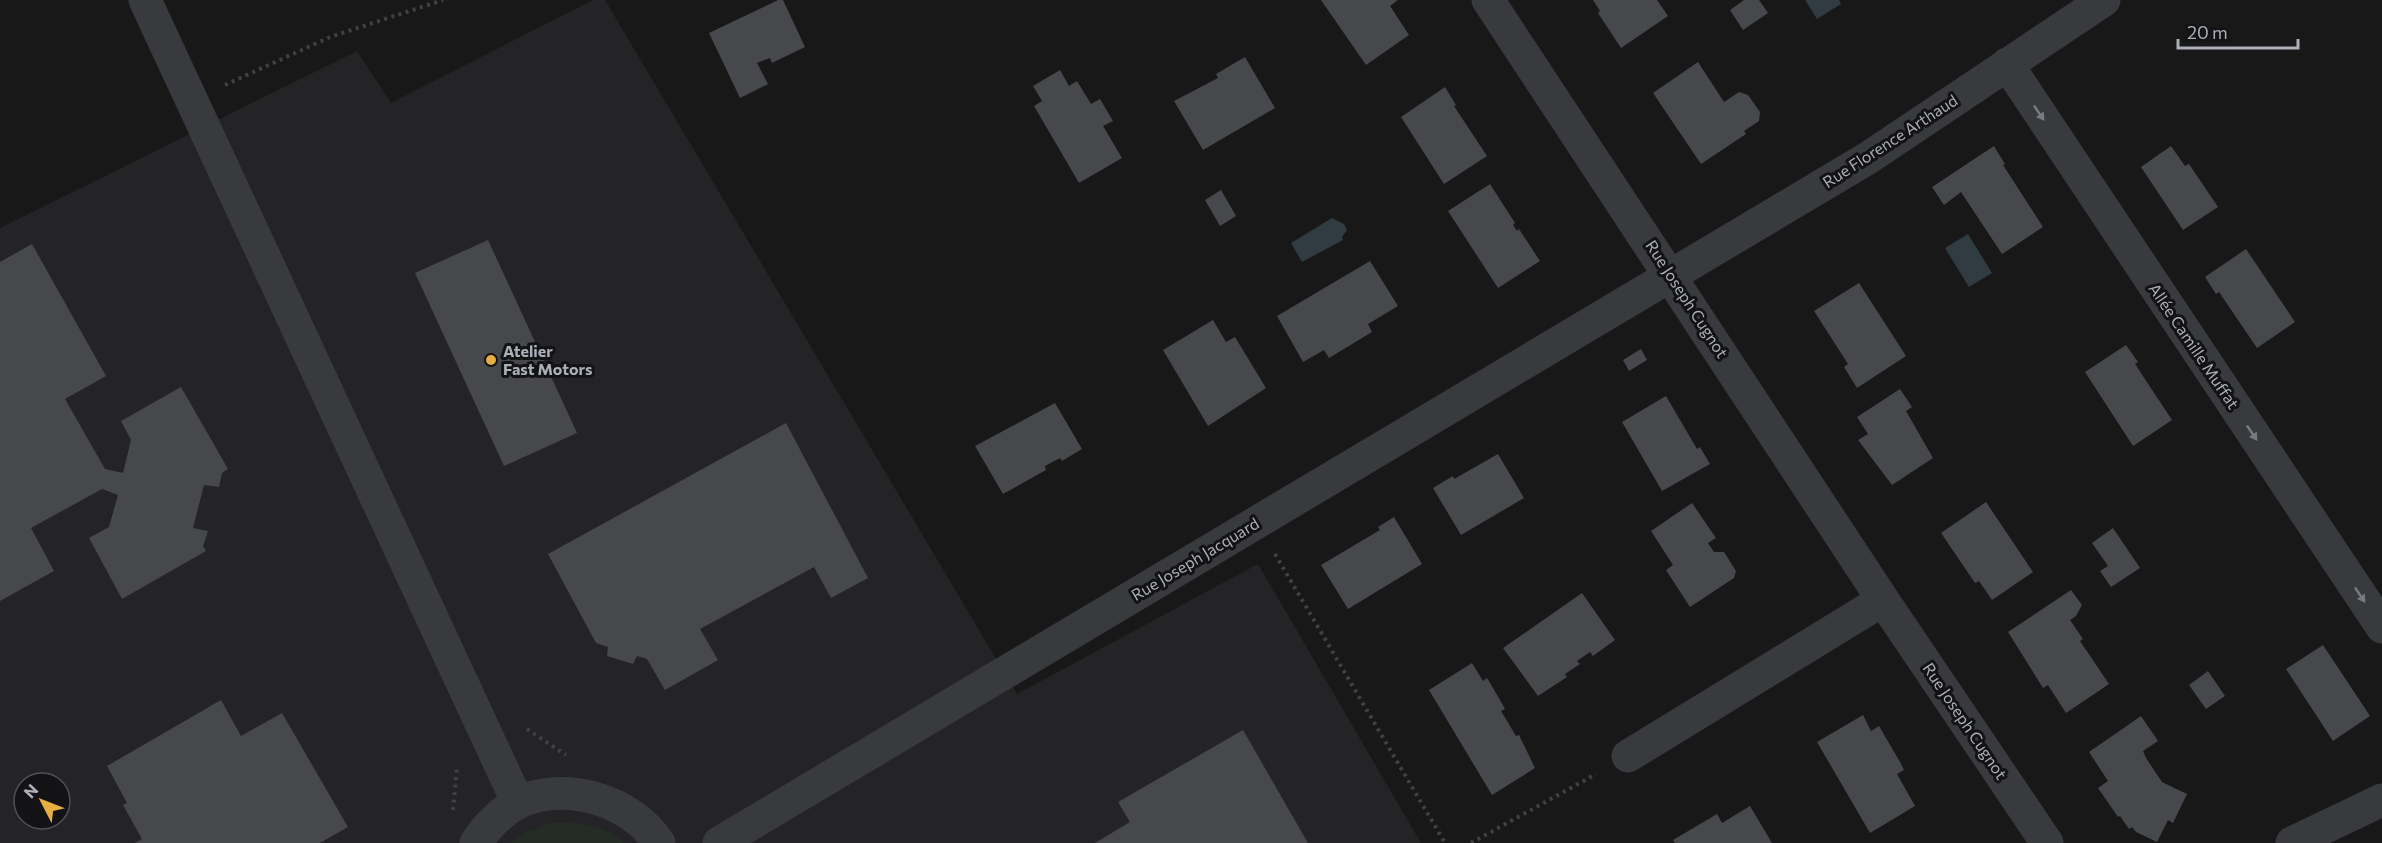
<svg xmlns="http://www.w3.org/2000/svg" width="2382" height="843" viewBox="0 0 2382 843" font-family="Commissioner,sans-serif">
  <rect width="100%" height="100%" fill="#181819"/>
  <path fill="#242426" fill-rule="evenodd" d="M593 0H605L1017 694 1258 564 1421 843H0V228L357 51 391 103ZM24 783H60V819H24Z"/>
  <path fill="#242c25" d="M555 822C581 823 604 825 624 843H511L526 832Z"/>
  <path fill="#313b42" d="M1805 0H1839L1841 4 1817 19Z
    M1332 218 1344 224 1347 230 1342 237 1343 240 1302 262 1291 243Z
    M1968 234 1992 273 1969 287 1945 248Z"/>
  <path fill="#47484c" d="M778 0H783L805 47 772 63 770 58 757 63 768 84 740 98 709 33Z
    M1321 0H1398L1390 6 1409 35 1366 65Z
    M1593 0H1657L1668 16 1621 48 1598 13 1600 11Z
    M1744 0H1759L1768 13 1743 30 1730 10Z
    M1245 57 1275 108 1203 150 1174 101 1218 78 1216 74Z
    M1698 62 1724 102 1739 92 1748 95 1760 112 1759 121 1744 131 1746 134 1701 164 1653 93Z
    M1060 70 1069 86 1077 81 1091 104 1100 99 1113 121 1103 126 1122 158 1079 183 1034 106 1042 101 1033 86Z
    M1445 87 1456 105 1454 106 1487 156 1444 184 1401 117Z
    M1994 146 2005 164 2003 165 2043 227 2002 254 1961 192 1944 205 1932 187Z
    M2171 146 2185 166 2189 164 2218 207 2183 230 2141 167Z
    M1490 184 1515 223 1513 225 1517 231 1519 229 1540 261 1498 288 1448 211Z
    M1221 190 1236 216 1220 226 1205 200Z
    M488 240 577 433 504 466 415 273Z
    M32 244 106 376 65 399 105 469 123 473 131 440 121 421 181 387 228 469 222 473 219 487 204 485 193 528 208 531 203 546 206 551 122 599 89 538 109 527 118 495 102 489 31 528 54 571 0 601V262Z
    M2246 249 2295 322 2257 348 2219 292 2216 294 2205 277Z
    M1370 261 1398 306 1368 324 1372 332 1329 358 1324 350 1303 362 1277 316Z
    M1859 283 1906 356 1857 388 1844 367 1848 364 1814 311Z
    M1213 320 1226 342 1235 337 1266 388 1208 426 1163 350Z
    M2126 345 2138 362 2135 364 2172 420 2133 446 2085 372Z
    M1641 349 1647 360 1629 371 1623 360Z
    M1900 389 1912 407 1906 411 1933 458 1892 485 1858 440 1868 434 1857 417Z
    M1666 396 1697 449 1700 447 1710 464 1662 491 1622 422Z
    M1055 403 1082 449 1062 461 1060 458 1045 466 1046 470 1003 494 975 446Z
    M786 423 868 578 831 598 814 567 700 629 718 660 665 690 647 659 637 656 633 664 607 656 608 647 596 643 548 554Z
    M1498 454 1524 498 1461 535 1433 488 1453 476 1454 479Z
    M1986 502 2033 572 1992 600 1979 581 1975 583 1941 533Z
    M1692 503 1716 538 1708 543 1714 552H1724L1736 571 1734 578 1690 607 1666 570 1673 565 1651 531Z
    M1394 517 1422 564 1348 609 1321 565 1380 530 1378 527Z
    M2113 528 2140 568 2111 587 2100 571 2108 566 2092 543Z
    M2071 590 2082 605 2076 616 2070 620 2083 639 2080 641 2109 684 2066 713 2048 685 2043 688 2008 632Z
    M1582 593 1615 640 1593 656 1590 652 1577 661 1580 664 1565 674 1567 677 1538 696 1503 648Z
    M2323 645 2370 716 2333 741 2286 669Z
    M1472 663 1483 681 1487 678 1500 700 1505 709 1501 711 1516 736 1519 735 1535 768 1492 795 1429 690Z
    M2208 671 2225 696 2206 709 2189 685Z
    M221 700 241 736 282 713 348 827 320 843H135L142 839 123 805 127 803 107 766Z
    M1863 715 1871 731 1879 726 1900 762 1904 770 1897 774 1915 806 1870 833 1817 742Z
    M2141 716 2158 741 2143 751 2146 758 2162 782 2187 794 2173 823 2168 820 2157 842 2136 832 2132 827 2129 829 2120 816 2118 817 2098 788 2108 781 2089 752Z
    M1243 730 1308 843H1095L1130 822 1118 802Z
    M1750 806 1772 843H1675L1673 840 1717 814 1722 823Z"/>
  <g fill="none" stroke-linecap="round" stroke-linejoin="round">
    <path stroke="#3f4145" stroke-width="4" stroke-dasharray="3 4.5" stroke-linecap="butt" d="M225 85 330 37 443 0
      M1275 554 1445 843
      M527 729 566 755
      M453 810 457 767
      M1471 843 1596 774"/>
    <path stroke="#393a3e" stroke-width="33" d="M145 0 518 803
      M1488 0 1883 600 2047 843
      M2007 64 2382 627
      M1628 756 1883 600
      M476 843C485 828 503 810 519 802 567 781 630 800 659 843
      M719 843 1868 158 2104 0
      M2292 843 2382 800"/>
  </g>
  <defs><path id="oneway-solid" d="M-6-.8H1V-3.2L6.5 0L1 3.2V.8H-6Z" transform="scale(1.5)"/></defs>
  <g fill="#787a81">
    <use href="#oneway-solid" transform="translate(2039 113) rotate(56)"/>
    <use href="#oneway-solid" transform="translate(2252 433) rotate(56)"/>
    <use href="#oneway-solid" transform="translate(2360 595) rotate(56)"/>
  </g>
  <circle fill="#e7ae42" stroke="#131315" stroke-width="2" cx="491" cy="360" r="6"/>
  <g text-anchor="middle" stroke-width="6" stroke-linejoin="round" paint-order="stroke">
    <g font-size="16" fill="#abafb8" stroke="#131315">
      <text transform="translate(1890 141) rotate(-33)" y="6">Rue Florence Arthaud</text>
      <text transform="translate(1687 299) rotate(57)" y="6">Rue Joseph Cugnot</text>
      <text transform="translate(2194 346) rotate(56)" y="6">Allée Camille Muffat</text>
      <text transform="translate(1195 559) rotate(-31)" y="6">Rue Joseph Jacquard</text>
      <text transform="translate(1965 721) rotate(56)" y="6">Rue Joseph Cugnot</text>
    </g>
    <g font-size="16" font-weight="bold" fill="#abafb8" stroke="#131315" text-anchor="start">
      <text x="503" y="357">Atelier<tspan x="503" dy="18">Fast Motors</tspan></text>
    </g>
  </g>
  <g transform="translate(42 801) rotate(312)"><circle r="28" fill="#131315" stroke="#505156" stroke-width="1.5"/>
  <path d="M0-4.5L10 22L0 15L-10 22Z" fill="#e7ae42"/>
  <text y="-9" font-size="16" font-weight="bold" text-anchor="middle" fill="#abafb8">N</text>
  </g>
  <path d="M2178 39v9h120v-9" fill="none" stroke="#abafb8" stroke-width="3"/>
  <text x="2187" y="39" font-size="18" fill="#abafb8" stroke="#131315" stroke-width="4.5" paint-order="stroke">20 m</text>
</svg>
